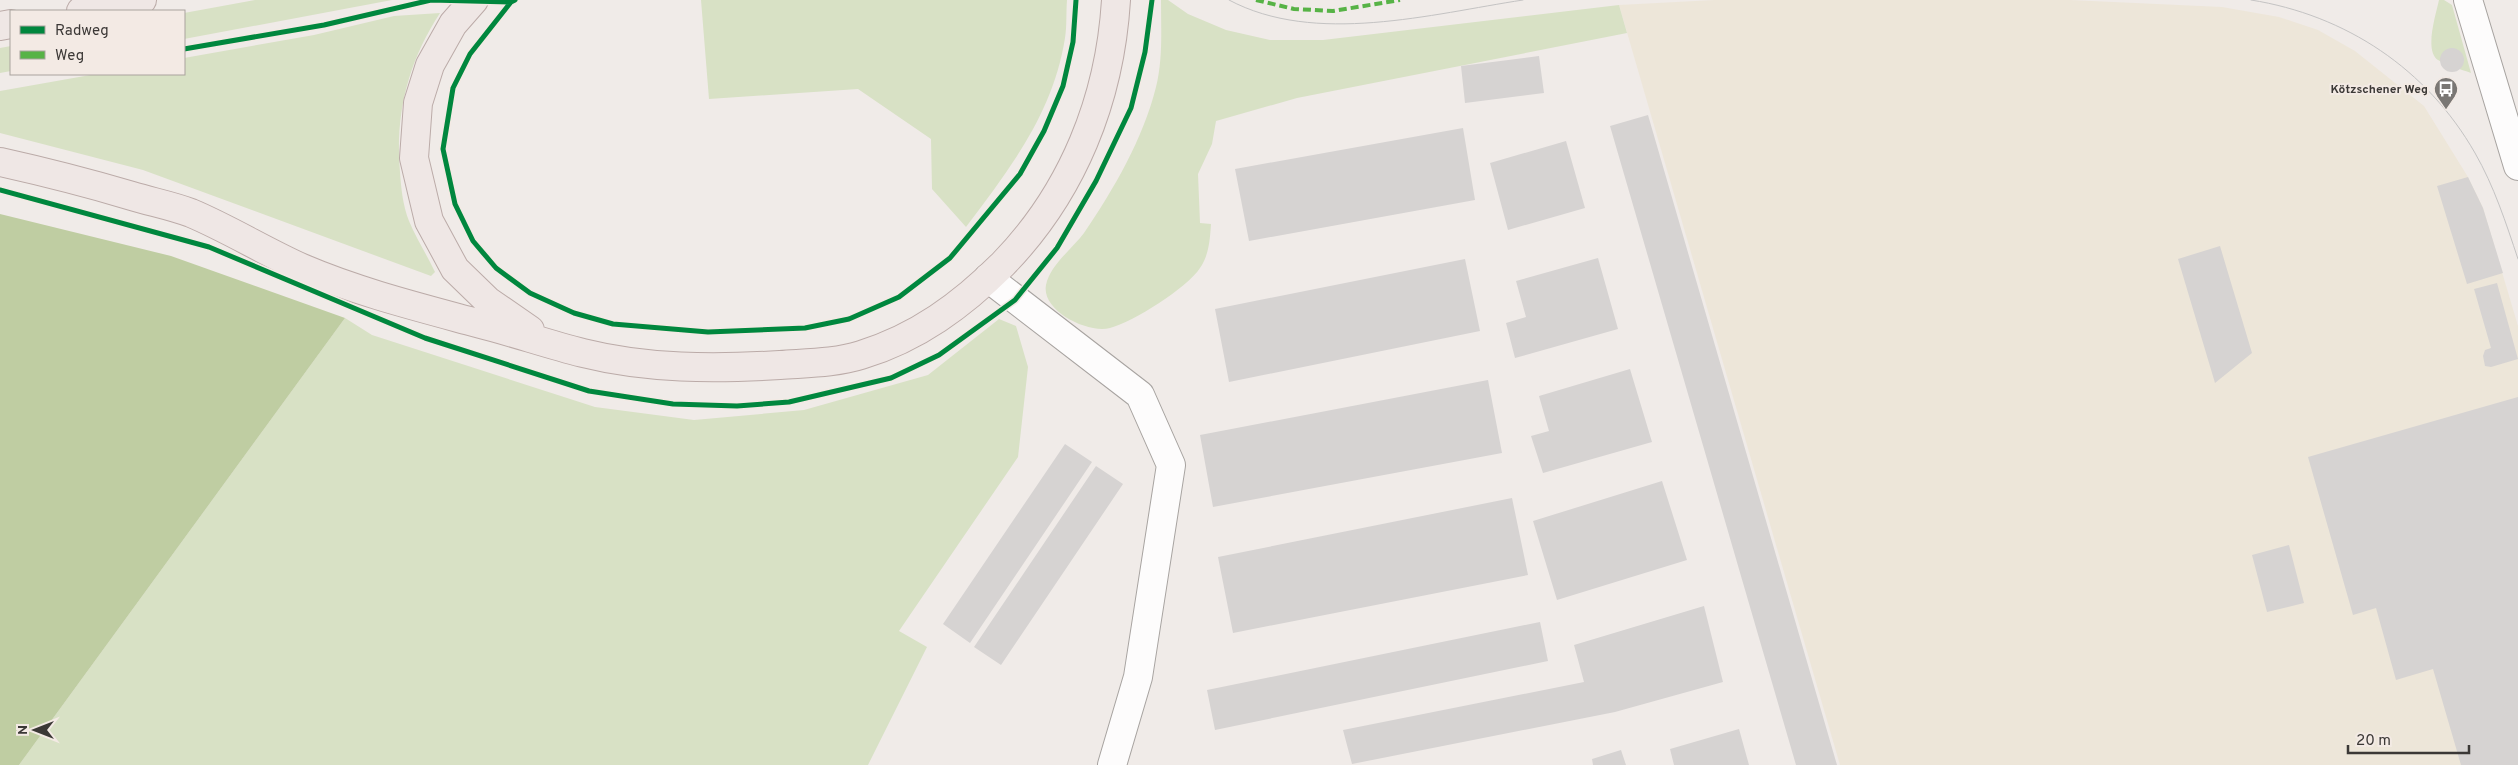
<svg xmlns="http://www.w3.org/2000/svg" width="2518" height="765" viewBox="0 0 2518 765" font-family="Overpass,sans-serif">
  <rect width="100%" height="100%" fill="#f0ebe8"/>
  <path fill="#ede6d9" d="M1714 0H2070L2222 7 2279 17 2318 30 2355 51 2424 106 2468 177 2483 208 2518 326V765H1840L1619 5Z"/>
  <path fill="#d8e1c5" d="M255 0H392L184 39V13Z
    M701 0H1067C1066 13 1067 26 1065 38 1053 114 1010 168 966 227L932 189 931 139 858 89 709 99Z
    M1161 0H1168L1188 14 1226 30 1270 40H1323L1619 5 1627 33 1297 98 1216 121 1212 144 1198 174 1200 223 1211 224C1210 239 1209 255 1200 268 1187 288 1133 322 1110 328 1088 334 1041 311 1046 285 1050 265 1073 248 1084 233 1114 189 1143 139 1156 87 1163 59 1161 29 1161 0Z
    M2439 0H2444L2452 5 2471 73C2461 69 2447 66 2438 60 2424 51 2436 14 2439 0Z
    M440 13C408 62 395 114 400 172 401 188 403 206 409 221 416 238 427 255 435 272L431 276 143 170 0 133V91L96 74H184V58L314 35 394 16Z
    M11 46V71L0 73V48Z
    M345 318 372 335 595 407 694 420 804 410 928 375 999 319 1016 326 1028 367 1018 457 899 631 927 647 868 765H19Z"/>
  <path fill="#bfcda2" d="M0 214 171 256 345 318 19 765H0Z"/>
  <path fill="#d6d3d2" d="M2440 60a12 12 0 1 1 24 0a12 12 0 1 1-24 0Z
    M1539 56 1544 93 1465 103 1461 66Z
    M1648 115 1837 765H1796L1610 126Z
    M1463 128 1475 200 1249 241 1235 169Z
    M1566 141 1585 208 1508 230 1490 163Z
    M2468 177 2483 208 2503 273 2467 284 2437 186Z
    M2220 246 2252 353 2215 383 2178 259Z
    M1598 258 1618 329 1515 358 1506 323 1526 317 1516 281Z
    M1465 259 1480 331 1229 382 1215 309Z
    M2497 283 2518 359 2491 367 2485 366 2483 356 2485 350 2491 348 2474 289Z
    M1630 369 1652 442 1543 473 1531 436 1549 431 1539 396Z
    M1488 380 1502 453 1213 507 1200 435Z
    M2518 397V765H2461L2433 669 2396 680 2376 608 2353 615 2308 457Z
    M1065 444 1092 462 970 643 943 624Z
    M1096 466 1123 484 1001 665 974 647Z
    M1662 481 1687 560 1557 600 1533 521Z
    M1512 498 1528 575 1233 633 1218 557Z
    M2289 545 2304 603 2267 612 2252 555Z
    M1704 606 1723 682 1615 712 1352 764 1343 730 1584 682 1574 645Z
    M1540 622 1548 661 1215 730 1207 690Z
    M1739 729 1749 765H1674L1670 749Z
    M1621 750 1626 765H1593L1592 759Z"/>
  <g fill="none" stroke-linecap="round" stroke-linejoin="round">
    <g stroke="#a7a3a0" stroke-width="30">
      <path id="minor" d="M2468 0 2518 166
        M988 278 1140 395 1171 465 1138 677 1112 765"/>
    </g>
    <g stroke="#bbaba8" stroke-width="30">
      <path id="major" d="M474 0 453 24 430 65 418 103 414 158 429 221 455 269 488 301 530 330
        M81 11 142 0
        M0 26 11 24
        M0 162C45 172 88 183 132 196 152 202 173 206 191 213 229 229 264 251 302 268 358 292 418 307 477 323 513 332 547 344 583 353 647 369 714 369 780 365 806 363 836 363 861 355 917 338 962 305 1003 264 1073 192 1110 99 1116 0"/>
    </g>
    <use href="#minor" stroke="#fdfcfc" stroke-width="28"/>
    <use href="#major" stroke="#efe7e5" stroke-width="28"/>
    <path stroke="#c4c3c3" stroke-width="1" d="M1229 0C1315 46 1431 14 1523 0
      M2251 0C2346 15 2427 69 2475 153 2494 186 2506 223 2518 259"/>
    <path stroke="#57b346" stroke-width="4" stroke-dasharray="8 4" stroke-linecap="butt" d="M1256 0 1294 9 1333 11 1400 0"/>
    <g stroke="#f3eae4" stroke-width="8">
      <path id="cycleway" d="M511 2 470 54 453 88 443 149 455 204 473 241 496 268 530 293 574 313 613 324 708 332 805 328 849 319 899 297 950 258 1020 174 1044 131 1063 86 1073 42 1076 0
        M184 49 324 25 431 0 511 2 515 0
        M0 190 209 247 425 338 589 391 673 404 737 406 789 402 891 378 939 355 1015 300 1057 248 1096 181 1131 108 1145 52 1152 0"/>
    </g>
    <use href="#cycleway" stroke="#00873e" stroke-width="5"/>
  </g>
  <defs>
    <g id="bus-pin" transform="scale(1.25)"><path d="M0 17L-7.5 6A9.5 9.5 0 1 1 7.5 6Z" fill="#7a7774" stroke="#f3eae4"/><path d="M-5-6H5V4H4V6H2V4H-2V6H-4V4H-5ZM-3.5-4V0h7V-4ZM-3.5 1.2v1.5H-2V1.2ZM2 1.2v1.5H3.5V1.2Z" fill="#fff"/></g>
  </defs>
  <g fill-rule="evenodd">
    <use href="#bus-pin" x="2446" y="89"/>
  </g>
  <g text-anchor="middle" stroke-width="4" stroke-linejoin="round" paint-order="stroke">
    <g font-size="12" font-weight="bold" fill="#3b3836" stroke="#f3eae4" text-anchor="end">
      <text x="2428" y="93">Kötzschener Weg</text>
    </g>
  </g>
  <rect x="10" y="10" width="175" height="65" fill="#f3eae4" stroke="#a9a39e"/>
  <rect x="20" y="26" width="25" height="8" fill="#00873e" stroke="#a9a39e"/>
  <text x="55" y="35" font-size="15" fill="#3b3836">Radweg</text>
  <rect x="20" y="51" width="25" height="8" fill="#57b346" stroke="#a9a39e"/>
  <text x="55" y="60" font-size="15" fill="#3b3836">Weg</text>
  <g transform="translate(35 730) rotate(270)" stroke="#f3eae4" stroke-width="4" paint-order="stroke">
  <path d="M0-4L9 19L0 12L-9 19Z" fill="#3b3836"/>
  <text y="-8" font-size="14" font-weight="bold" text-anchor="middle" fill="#3b3836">N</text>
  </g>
  <path d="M2348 745v8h121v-8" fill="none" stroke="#3b3836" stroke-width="2.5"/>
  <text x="2356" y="745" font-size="15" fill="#3b3836" stroke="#f3eae4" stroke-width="4" paint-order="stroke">20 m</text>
</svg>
